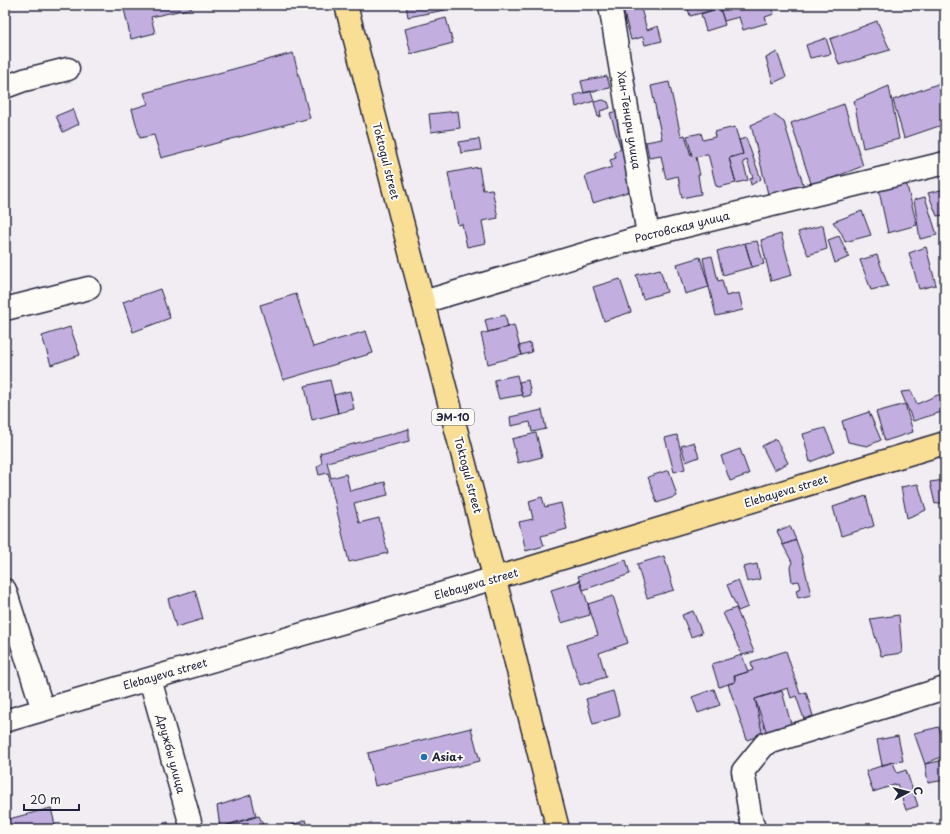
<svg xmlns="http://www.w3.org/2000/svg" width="950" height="834" viewBox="0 0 950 834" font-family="'Playpen Sans',sans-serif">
  <rect width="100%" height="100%" fill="#f1edf2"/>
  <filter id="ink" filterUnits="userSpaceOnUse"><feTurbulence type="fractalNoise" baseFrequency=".025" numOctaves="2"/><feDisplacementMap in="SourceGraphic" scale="8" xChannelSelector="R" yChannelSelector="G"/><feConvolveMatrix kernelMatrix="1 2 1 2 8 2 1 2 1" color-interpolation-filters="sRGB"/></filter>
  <g filter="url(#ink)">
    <path fill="#c2afe0" stroke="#22223b" d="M123 5H191L192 8 151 17 155 33 131 39Z
      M406 5H444L445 10 408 17Z
      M637 5H640L647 30 658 26 662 41 645 45 643 37 631 40 623 9Z
      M687 5H714L715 8 720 5H772L774 14 765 17 767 23 743 30 739 17 724 21 720 8 690 16Z
      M720 8 725 25 706 31 701 14Z
      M446 18 453 43 411 54 405 29Z
      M877 21 890 50 839 65 830 39Z
      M826 38 831 54 810 58 806 45Z
      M777 52 786 77 773 83 766 58Z
      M293 53 310 118 161 158 154 135 140 138 132 109 148 104 144 93Z
      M607 76 610 88 584 93 581 81Z
      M669 82 681 136 685 135 691 156 692 155 687 136 701 133 703 140 715 137 714 132 735 127 743 154 729 158 736 183 719 187 716 186 708 154H705V155L696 157 700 175H698L701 194 682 198 678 176 666 179 661 156 649 158 646 142 662 139 651 86Z
      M943 82 945 90V124L904 138 893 100Z
      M889 86 899 139 863 148 854 101Z
      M591 91 594 101 576 107 574 95Z
      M603 100 608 102 610 108 600 111 601 116 598 117 594 102Z
      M844 104 863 166 812 186 791 123Z
      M73 109 79 124 63 132 56 116Z
      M621 110 640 188 593 203 585 176 612 167 610 160 616 158 614 152 621 149 610 113Z
      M458 111 460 128 431 132 429 114Z
      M774 115 784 122 804 187 769 198 751 125Z
      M746 138 761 179 751 185 750 179 753 178 747 160 743 162 748 180 736 183 729 158 743 154 739 140Z
      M479 139 481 150 461 153 459 142Z
      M479 167 483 190 492 189 498 218 482 221 486 243 467 247 462 224 458 225 448 173Z
      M906 182 917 225 888 233 879 191Z
      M945 189V215L937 216 928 193Z
      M925 197 937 235 920 239 914 200Z
      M862 211 871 235 845 242 842 234 833 222Z
      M823 225 827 249 808 255 798 232Z
      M781 234 792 275 771 281 761 240Z
      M839 236 849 257 835 263 828 240Z
      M757 241 764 264 752 267 745 243Z
      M745 243 752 267 723 275 717 251Z
      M926 247 936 285 919 289 909 253Z
      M877 255 888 286 871 290 860 260Z
      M712 256 718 281 722 280 726 296 739 293 743 310 716 316 709 287 703 258Z
      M700 257 709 287 685 294 677 264Z
      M660 269 667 292 643 299 636 275Z
      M620 279 631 312 604 321 593 287Z
      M160 289 170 318 133 332 123 302Z
      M296 294 313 347 366 331 373 353 283 380 260 305Z
      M505 315 508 327 488 332 485 320Z
      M514 325 522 355 488 364 481 334Z
      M70 327 80 355 51 365 42 336Z
      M530 343 532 352 522 355 519 346Z
      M517 375 522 395 499 399 494 380Z
      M330 380 338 413 312 420 305 386Z
      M528 380 531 395 523 397 519 382Z
      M350 391 354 409 338 413 334 395Z
      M911 391 917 404 940 394 945 407V411L913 421 901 392Z
      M905 404 913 432 885 441 876 412Z
      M542 410 546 429 532 432 530 422 511 426 510 417Z
      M869 412 881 440 867 446 848 442 842 421Z
      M825 428 835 452 810 462 803 434Z
      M409 429V441L327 462 331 478 346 474 350 491 385 482 388 495 354 503 359 523 379 518 388 553 349 562 328 473 319 475 317 467 322 463 320 453Z
      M536 433 542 457 518 463 512 439Z
      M677 435 685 469 674 472 665 438Z
      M776 439 788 463 774 470 762 446Z
      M694 442 699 457 686 462 681 446Z
      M740 449 749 474 730 481 721 456Z
      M669 470 677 496 657 503 648 477Z
      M945 480V502L935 504 930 482Z
      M918 484 926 510 907 518 901 487Z
      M866 496 874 526 841 536 833 507Z
      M542 497 545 507 561 503 567 529 541 536 544 546 526 551 519 522 533 519 529 501Z
      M790 526 796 540 783 545 777 531Z
      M796 540 802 557 811 595 798 598 796 590 801 588 799 581 792 582 790 567 792 562 783 545Z
      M664 556 674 590 647 598 637 564Z
      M626 560 630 574 583 590 578 576Z
      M757 564 760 579 747 582 743 567Z
      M738 580 748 607 738 611 727 585Z
      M580 581 588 604 590 615 561 623 551 590Z
      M195 590 203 619 176 627 168 599Z
      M613 596 628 643 599 653 606 677 580 685 567 645 598 635 588 604Z
      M736 608 754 652 742 655 723 613Z
      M693 611 702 633 691 637 682 615Z
      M899 615 902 653 881 656 870 619Z
      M786 651 800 694 806 692 813 716 804 719 796 696 791 698 788 688 755 699 767 733 747 740 728 684 735 682V676L753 670 751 662Z
      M742 655 748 672 734 676 735 682 719 687 712 664Z
      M714 689 720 705 698 713 692 697Z
      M613 691 620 716 593 724 586 699Z
      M782 691 791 724 767 733 762 732 755 699Z
      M939 727 945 755 925 764 914 733Z
      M471 728 480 761 375 786 368 753Z
      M898 736 903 761 893 762 882 765 877 740Z
      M945 760V780L928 783 925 764Z
      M893 762 897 773 906 770 918 806 906 810 897 784 873 792 866 771Z
      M251 795 256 816 220 827 217 806Z
      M51 808 56 829H5V820Z
      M259 816 265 829H226V826Z
      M306 820 309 829H281Z
      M168 822 169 829H144Z"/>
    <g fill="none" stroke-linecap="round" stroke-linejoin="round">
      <g stroke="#22223b" stroke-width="25">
        <path id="minor" d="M610 5 648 235
          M5 87 24 80 68 69
          M423 302 648 235 945 163
          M5 309 89 288
          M5 590 43 710
          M150 679 192 829
          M5 721 495 578
          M754 829 750 814 743 771 765 744 945 688"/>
      </g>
      <g stroke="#22223b" stroke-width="25">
        <path id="major" d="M495 578 523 570 945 443"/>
      </g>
      <g stroke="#22223b" stroke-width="25">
        <path id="highway" d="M346 5 502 607 558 829"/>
      </g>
      <use href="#minor" stroke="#fdfcf7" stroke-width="22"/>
      <use href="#major" stroke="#f9df96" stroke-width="22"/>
      <use href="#highway" stroke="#f9df96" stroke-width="22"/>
    </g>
  </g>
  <circle fill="#1f6fb2" stroke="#fdfcf7" stroke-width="1.5" cx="424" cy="757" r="4"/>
  <g text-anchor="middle" stroke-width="4" stroke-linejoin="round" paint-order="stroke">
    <rect fill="#fdfcf7" stroke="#646373" stroke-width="1" x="432" y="409" width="42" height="16" rx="3"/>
    <g font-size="10" font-weight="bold" fill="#22223b">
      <text x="453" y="421">ЭМ-10</text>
    </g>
    <g font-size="11" fill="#22223b" stroke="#fdfcf7">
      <text transform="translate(629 120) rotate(81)" y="4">Хан-Тенири улица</text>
      <text transform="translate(386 161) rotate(76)" y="4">Toktogul street</text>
      <text transform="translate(682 227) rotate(-14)" y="4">Ростовская улица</text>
      <text transform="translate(468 475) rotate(75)" y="4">Toktogul street</text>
      <text transform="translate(786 491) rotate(-17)" y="4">Elebayeva street</text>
      <text transform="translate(476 584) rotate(-16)" y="4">Elebayeva street</text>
      <text transform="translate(165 674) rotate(-16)" y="4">Elebayeva street</text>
      <text transform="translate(171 754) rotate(75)" y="4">Дружбы улица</text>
    </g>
    <g font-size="11" font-weight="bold" fill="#22223b" stroke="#fdfcf7" text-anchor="start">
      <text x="432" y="761">Asia+</text>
    </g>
  </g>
  <rect width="950" height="834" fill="none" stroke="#fdfcf7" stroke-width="20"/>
  <rect x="10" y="10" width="930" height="814" fill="none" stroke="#22223b" stroke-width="1.5" filter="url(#ink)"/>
  <g transform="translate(908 792) rotate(83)" stroke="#fdfcf7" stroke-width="3" paint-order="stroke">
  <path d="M0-3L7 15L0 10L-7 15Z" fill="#22223b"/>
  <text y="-6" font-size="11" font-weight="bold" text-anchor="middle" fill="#22223b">С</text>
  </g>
  <path d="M24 804v6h55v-6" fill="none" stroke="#22223b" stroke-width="2"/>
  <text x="30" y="804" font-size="12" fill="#22223b" stroke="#fdfcf7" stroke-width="3" paint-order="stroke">20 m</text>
</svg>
